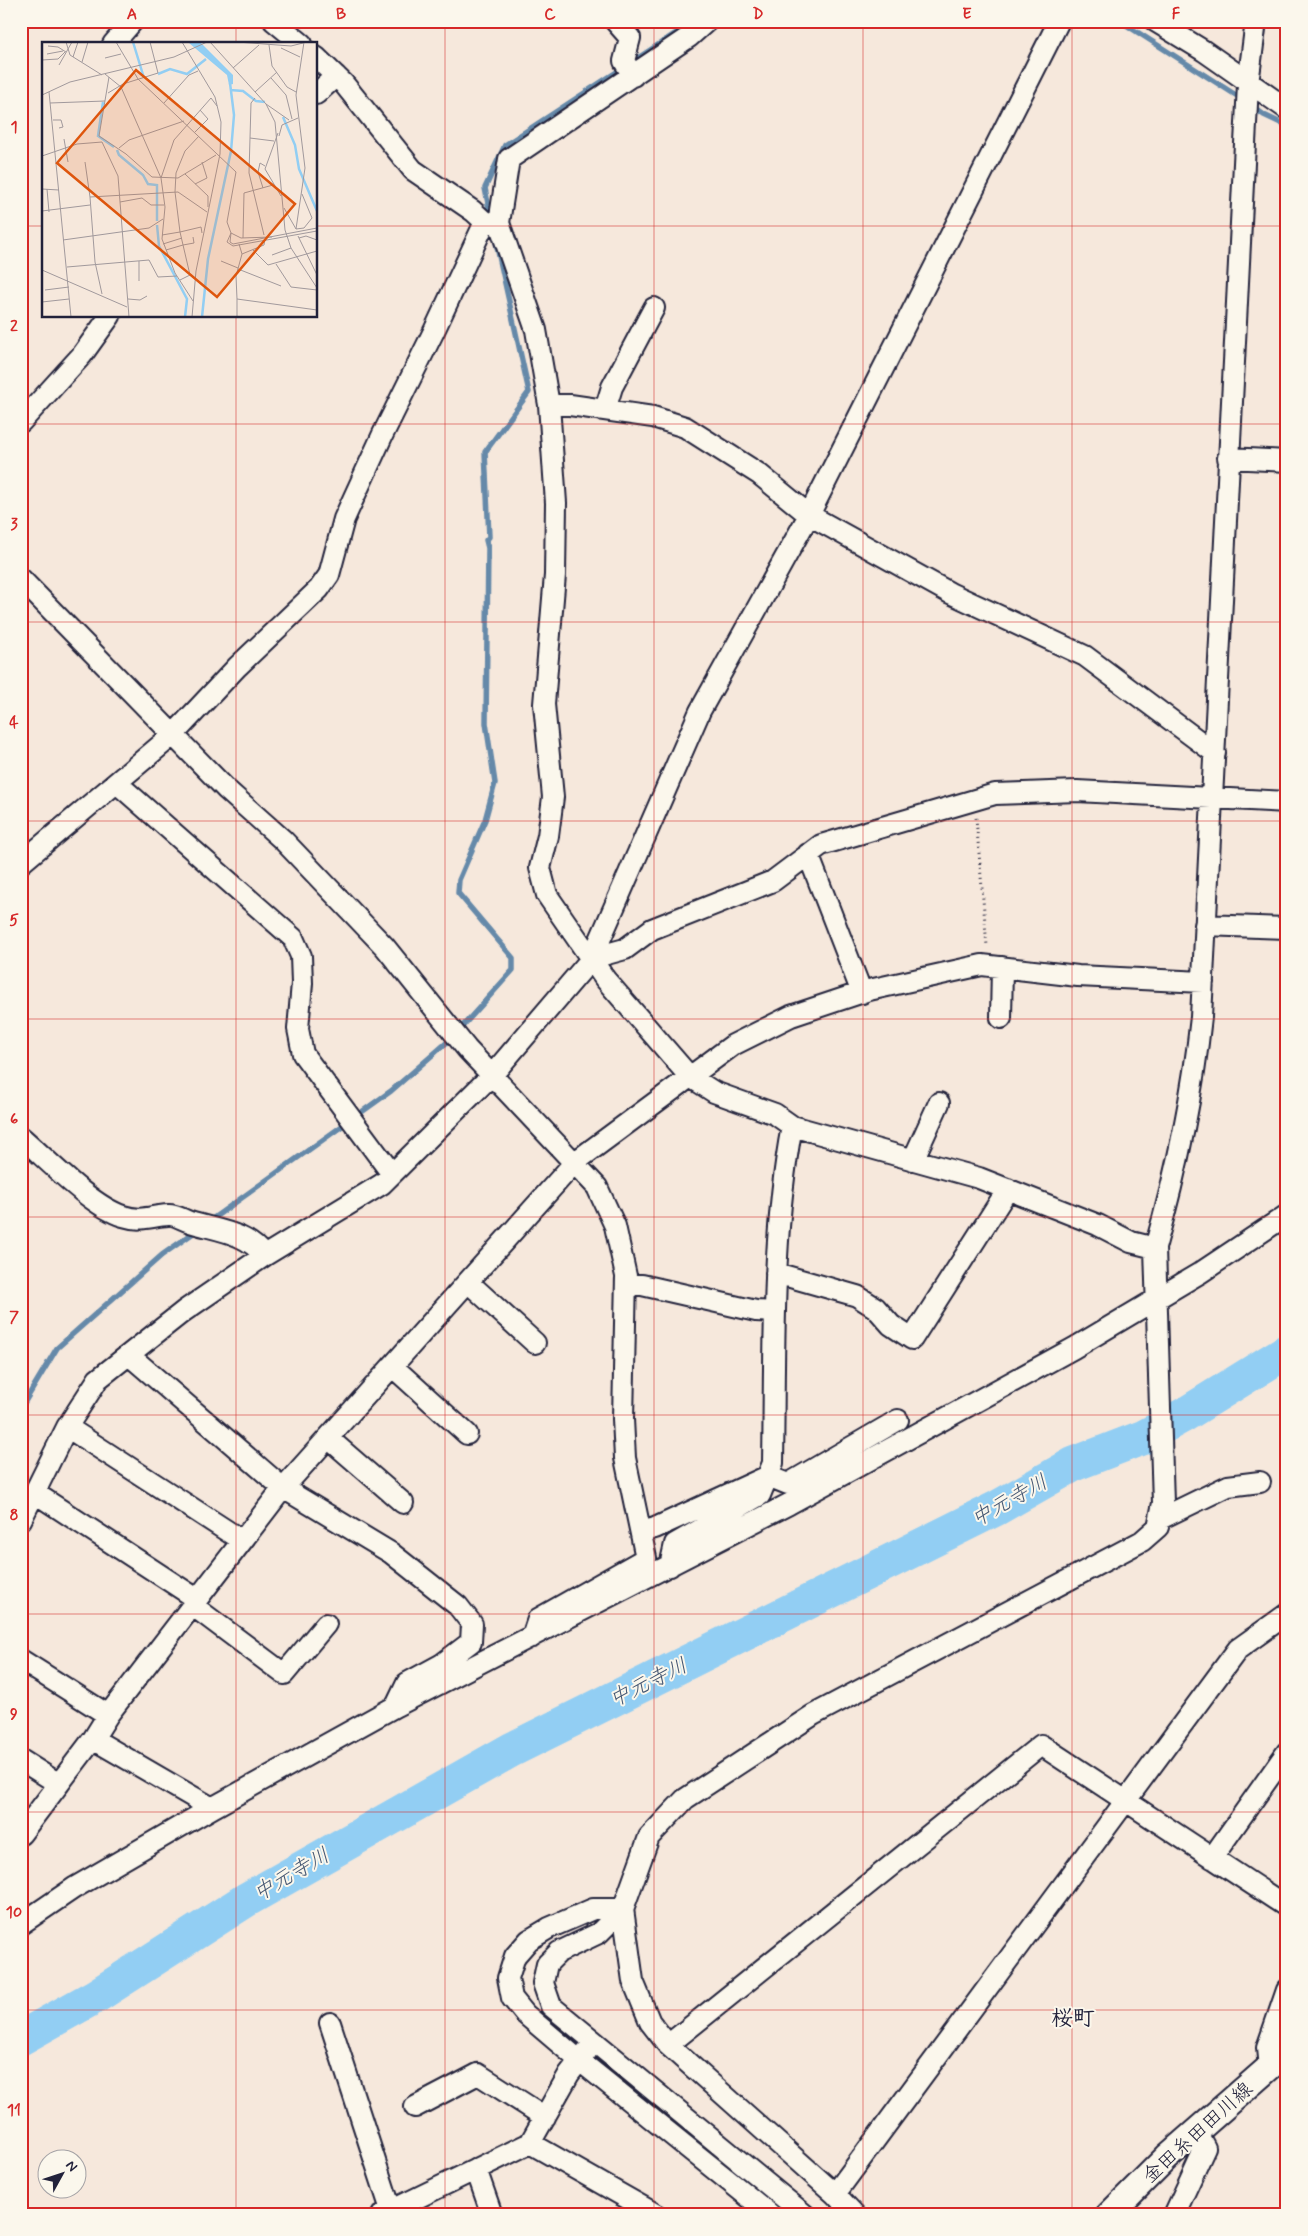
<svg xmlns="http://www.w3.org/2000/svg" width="1308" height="2236" viewBox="0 0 1308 2236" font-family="Mynerve,'Klee One',sans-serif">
  <rect width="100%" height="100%" fill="#f6e8dc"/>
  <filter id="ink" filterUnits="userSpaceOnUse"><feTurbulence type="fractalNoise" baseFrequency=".02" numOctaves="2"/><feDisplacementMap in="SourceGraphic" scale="10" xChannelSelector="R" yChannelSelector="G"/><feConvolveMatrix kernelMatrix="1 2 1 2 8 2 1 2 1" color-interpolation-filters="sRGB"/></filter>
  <g filter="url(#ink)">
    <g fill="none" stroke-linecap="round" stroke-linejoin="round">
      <path stroke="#6589a9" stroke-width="5.5" d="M1120 21 1242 99
        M1252 106 1264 115 1287 126
        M491 219 485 188 505 145 690 24
        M208 1222 391 1091 452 1038 513 970V958L458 893 459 880 485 820 495 783 486 723 488 548 486 540 489 537 485 452 529 392 495 238
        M21 1408 57 1348 162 1255 199 1229"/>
      <path stroke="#92cef3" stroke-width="35" d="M21 2038 96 1996 246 1900 511 1750 997 1508 1074 1464 1144 1437 1184 1415 1287 1351"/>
      <g stroke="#22223b" stroke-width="24">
        <path id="minor" d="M274 21 302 44
          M615 21 630 38 624 61 633 76
          M707 21 689 37 509 159 499 223 536 330 549 405 556 503 555 575 544 704 553 797 548 836 540 868 547 895 605 979 689 1076 714 1092 775 1114 792 1126 979 1178 1098 1225 1131 1242 1155 1248
          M1155 21 1204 51 1287 109
          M113 44 133 21
          M316 57 344 84 413 170 473 211 485 222 497 223
          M316 94 336 76
          M549 405H570L653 417 685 427 759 474 809 515 950 593 1085 656 1215 753
          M605 410 612 387 654 308
          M21 422 82 355 110 316
          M1228 458 1287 461
          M21 579 227 790 283 840 385 947 467 1049 597 1187 615 1226 626 1276 623 1419 625 1458 646 1558 538 1619 532 1637
          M118 784 293 938 301 956 302 983 298 1029 303 1054 392 1174
          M808 854 862 993
          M21 863 174 734 237 667 319 589 329 575 344 519 383 434 434 331 485 222
          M1205 925 1287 928
          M592 958 625 949 652 929 773 881 821 845 995 794 1077 791 1287 802
          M1001 1018 1002 967
          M21 1137C48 1160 91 1206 123 1216 142 1222 151 1216 168 1215 175 1214 183 1220 190 1222 215 1230 247 1232 264 1256
          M913 1160 939 1103
          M776 1273 857 1296 876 1308 891 1325 912 1339 1008 1189
          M468 1282 535 1343
          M626 1285H642L756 1311 775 1312
          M129 1355 283 1488 575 1162 733 1045 791 1016 869 990 982 965 1078 976 1203 982
          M392 1366 467 1434
          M67 1427 241 1540
          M328 1438 403 1503
          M35 1493 197 1599
          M1160 1519 1228 1486 1260 1482
          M21 1520 67 1427 98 1379 184 1311 264 1256 382 1184 493 1074 592 958 700 711 809 515 1059 21
          M641 1532 655 1528 768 1476 788 1484 898 1420
          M670 1566 675 1544 760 1495 773 1463C775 1351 771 1237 792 1126
          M192 1605 284 1674 326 1624
          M21 1660 108 1715
          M93 1739 212 1808
          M21 1760 59 1784
          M21 1834 93 1739 108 1715 283 1488 391 1553 458 1606 472 1624 471 1642 442 1664 407 1683 396 1706
          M1212 1858 1287 1752
          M623 1909H593L549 1928 529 1940 515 1956 508 1978 512 1998 525 2014 580 2061 771 2215
          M623 1909 633 1981 650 2022 668 2045 835 2194 855 2215
          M21 1924 74 1888 212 1808 396 1706 789 1504 1074 1348 1200 1273 1287 1215
          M330 2023 391 2210
          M668 2045 1041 1745 1287 1907
          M1269 2068 1267 2048 1287 1990
          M415 2107 478 2074 545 2117
          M530 2143 657 2215
          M476 2169 492 2215
          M835 2194 1238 1649 1287 1614
          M382 2215 530 2143 569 2074 587 2051
          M805 2215 551 2006 543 1983 547 1964 559 1952 599 1933 623 1909 649 1837 685 1799 813 1715 1142 1541 1158 1527 1163 1503 1155 1248C1176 1174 1193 1093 1201 1017L1248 84 1256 21
          M1174 2215 1205 2148 1196 2131"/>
      </g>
      <g stroke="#22223b" stroke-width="29">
        <path id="major" d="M1109 2215 1167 2157 1287 2052"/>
      </g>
      <path stroke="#22223b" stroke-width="3" stroke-dasharray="1 4" stroke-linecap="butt" d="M976 818 987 946"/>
      <use href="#minor" stroke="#fbf7ec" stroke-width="20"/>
      <use href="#major" stroke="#fbf7ec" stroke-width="25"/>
    </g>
  </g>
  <path fill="none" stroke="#d62828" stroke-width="1" stroke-opacity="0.55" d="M236 21V44M445 21V2215M654 21V2215M863 21V2215M1072 21V2215M21 226H44M316 226H1287M236 316V2215M21 424H1287M21 622H1287M21 821H1287M21 1019H1287M21 1217H1287M21 1415H1287M21 1614H1287M21 1812H1287M21 2010H1287"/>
  <g text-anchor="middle" stroke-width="4" stroke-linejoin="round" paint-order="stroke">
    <g font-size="20" fill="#22223b" stroke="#fbf7ec">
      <text transform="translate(1197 2132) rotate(-42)" y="7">金田糸田田川線</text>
    </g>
    <g font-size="21" font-style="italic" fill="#445672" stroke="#fbf7ec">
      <text transform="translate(1009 1500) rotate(-29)" y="7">中元寺川</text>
      <text transform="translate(648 1682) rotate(-26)" y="7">中元寺川</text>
      <text transform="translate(291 1874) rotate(-30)" y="7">中元寺川</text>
    </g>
    <g font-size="22" font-weight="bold" fill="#22223b" stroke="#fbf7ec">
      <text x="1073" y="2025">桜町</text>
    </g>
  </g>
  <g transform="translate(42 42)">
    <rect width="275" height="275" fill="#f6e8dc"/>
    <path d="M158 0 191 33V42L187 43 185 33 147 1Z" fill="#92cef3"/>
    <path fill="none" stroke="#92cef3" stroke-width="2.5" d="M91 0 102 36M116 32 128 27 145 32 164 17M188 48 201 49 214 59 223 60M61 60 56 94 72 105M241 75 253 103 257 127 275 169M75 108 77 113 101 133 106 142 115 143V179M115 183 117 204 145 257 143 275M160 275 166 217 189 109 192 73 188 41"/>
    <path fill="none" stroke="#a1999c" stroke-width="1" d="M24 0 28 13 60 33M74 0 96 37 194 130 185 180 189 191 199 196 230 195M140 0 173 55 179 80 178 112 154 229 150 275M168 0 224 62 233 80 243 188 249 206 275 246M195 0 249 4 261 1M227 3 230 24 245 45 254 50M6 4 16 5 24 10M239 6 258 15M5 12 21 9M31 15 36 0M63 16 79 12M0 18 16 17 23 10M40 20 46 0M17 23 30 0M191 26 217 3M63 32 79 45 119 136 123 165 120 197 133 231 151 259M67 35 57 94 84 112 110 135 136 136 174 113M229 36 244 53 250 77M7 50 29 275M213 50 235 30M66 51 81 42 116 31 108 0M0 53 28 40 132 15 165 0M213 56 209 61 207 131 222 193M8 61 63 59M122 61 147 33 156 29M224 62 247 78M11 78H19L21 85 17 86M153 90 166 77 158 68M236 91 223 127 239 154M237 94 240 83 256 76M208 96 232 99M22 97 26 120M60 100 76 134 87 275M77 106 87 98 142 79M0 114 35 102 60 100M43 120 48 155M143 132 166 154V165M119 136 132 98 169 56 175 64M153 142 165 136 160 120M221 146 216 130 218 121 223 124M0 147 17 148M5 147 7 170M78 160 100 156 109 163H122M242 166 254 187M0 169 48 163M254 187 263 126 254 53 262 0M254 187 262 186 270 176 260 152M189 191 185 200 191 204 275 189M189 191 188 200 191 202 275 186M120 193 138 190 133 150 134 131 143 109 157 94M256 194 275 233M201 196 202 151 231 143M257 196 264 194 275 198M21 198 107 186 121 177M121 202 140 196M141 203 152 201 151 195M124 208 141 203M211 208 226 223 275 209M200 212 222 203 223 197M230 213 249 206M179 219 196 226M234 222 249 245 275 248M25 225 107 218 116 235 135 234M196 227 239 244M0 228 85 265M138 238 148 233 138 190 159 185 160 191M97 239V219M3 248 27 245M60 252 53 220 48 155 136 150 165 170M86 257 98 258 105 254M195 257 194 234 200 212 197 202M0 260 27 257M195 275V257L275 268"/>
    <path fill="#de560e" fill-opacity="0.15" stroke="#de560e" stroke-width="2.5" d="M94 28 253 162 175 255 15 121Z"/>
    <rect width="275" height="275" fill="none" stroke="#22223b" stroke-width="2.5"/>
  </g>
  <rect width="1308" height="2236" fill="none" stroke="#fbf7ec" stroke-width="55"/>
  <g transform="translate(62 2174) rotate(50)"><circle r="24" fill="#fbf7ec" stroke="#a4a2a5"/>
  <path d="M0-4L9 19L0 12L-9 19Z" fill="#22223b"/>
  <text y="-8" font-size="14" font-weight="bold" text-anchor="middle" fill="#22223b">N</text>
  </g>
  <rect x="28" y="28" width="1252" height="2180" fill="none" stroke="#d62828" stroke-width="2"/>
  <g font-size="16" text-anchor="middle" font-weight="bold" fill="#d62828">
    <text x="132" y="19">A</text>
    <text x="341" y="19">B</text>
    <text x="550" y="19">C</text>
    <text x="758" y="19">D</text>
    <text x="967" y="19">E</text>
    <text x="1176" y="19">F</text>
    <text x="14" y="132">1</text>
    <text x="14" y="331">2</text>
    <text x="14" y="529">3</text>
    <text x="14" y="727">4</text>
    <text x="14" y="925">5</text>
    <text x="14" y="1124">6</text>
    <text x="14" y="1322">7</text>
    <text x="14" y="1520">8</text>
    <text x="14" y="1719">9</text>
    <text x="14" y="1917">10</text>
    <text x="14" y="2115">11</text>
  </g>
</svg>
